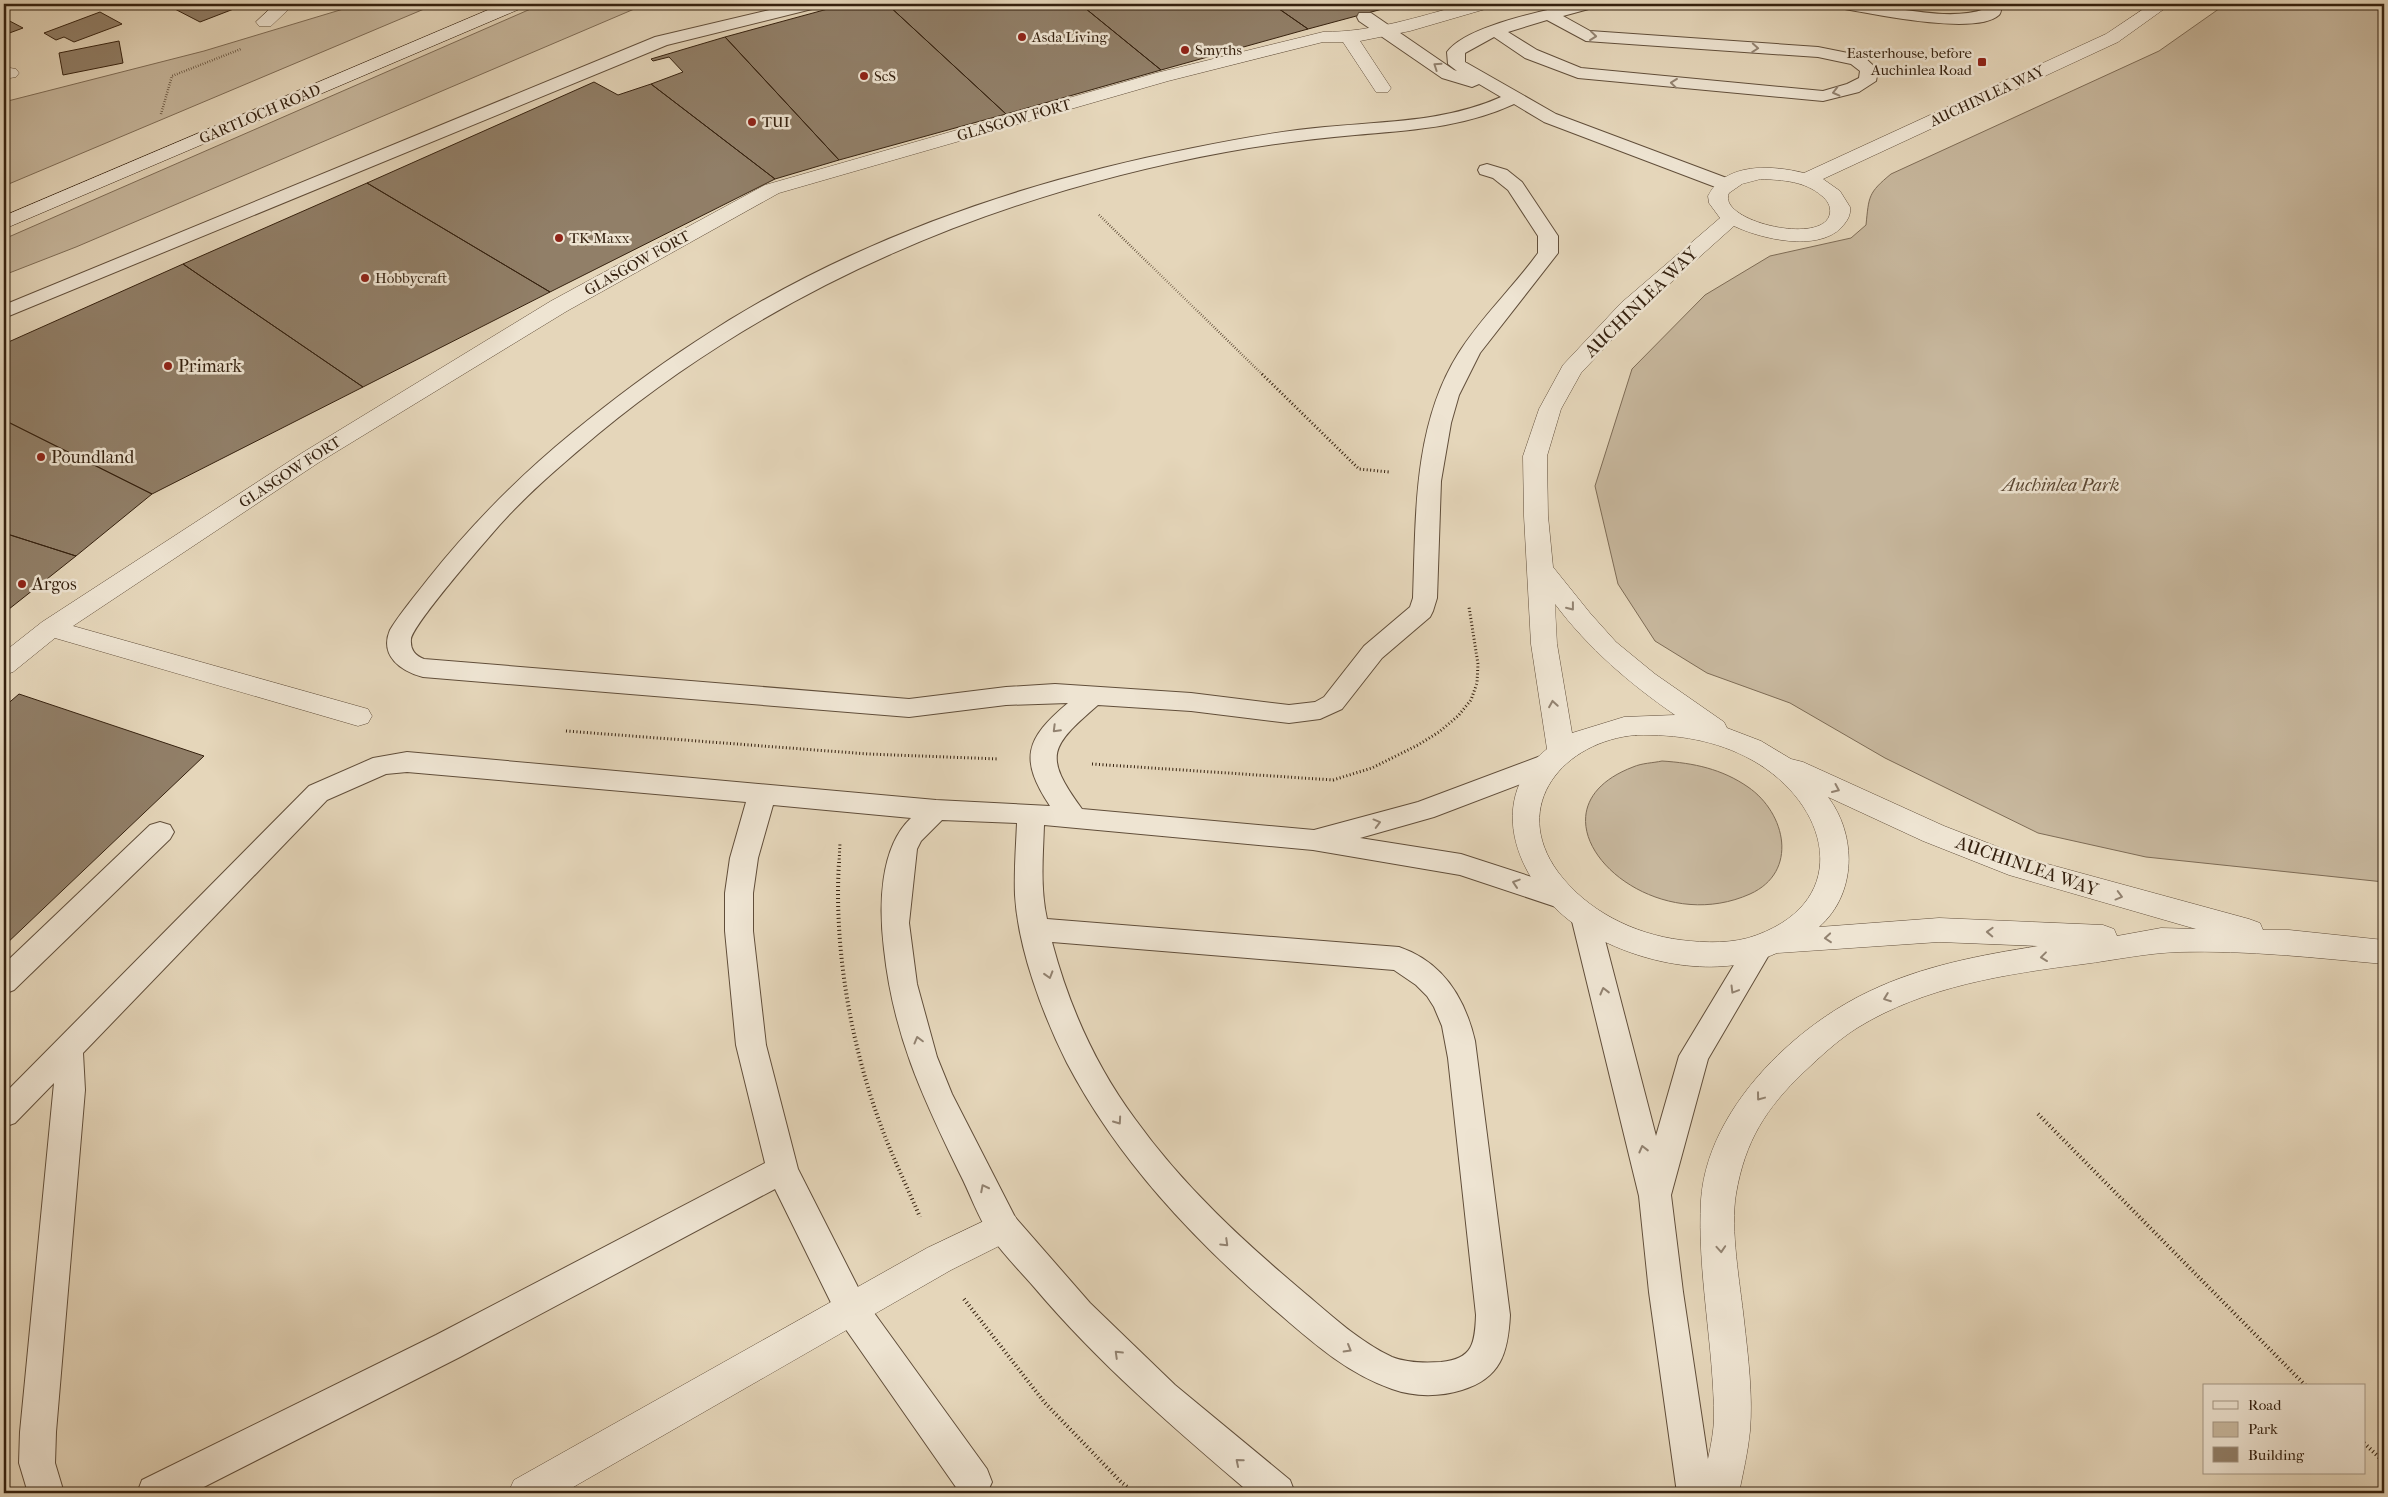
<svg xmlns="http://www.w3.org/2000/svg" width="2388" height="1497" viewBox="0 0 2388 1497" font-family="'IM FELL French Canon',serif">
  <rect width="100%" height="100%" fill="#e5d6ba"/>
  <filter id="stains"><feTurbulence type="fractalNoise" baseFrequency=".004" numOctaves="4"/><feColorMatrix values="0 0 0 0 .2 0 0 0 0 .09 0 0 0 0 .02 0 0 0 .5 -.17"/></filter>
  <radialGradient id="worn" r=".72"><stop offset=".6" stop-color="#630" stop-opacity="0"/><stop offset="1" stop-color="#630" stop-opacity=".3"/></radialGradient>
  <path fill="#c7b79d" stroke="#7e6c56" d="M360 4H436L4 186V102L204 51Z
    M542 4H646L76 247 4 275V239Z
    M2235 4H2384V882L2146 857 2038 833 1885 758 1790 703 1707 673 1655 641 1618 584 1595 486 1632 369 1705 295 1770 256 1851 238 1866 225C1869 196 1868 193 1891 174L2159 51 2223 6Z
    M1662 761C1694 763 1722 769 1748 787 1786 813 1799 872 1750 894 1641 943 1515 812 1633 767 1642 763 1653 763 1662 761Z"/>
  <path fill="#917f68" stroke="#35210f" d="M176 4H243L244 5 200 22 169 6Z
    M846 4H887L1006 114 839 160 725 37Z
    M887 4H1080L1161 70 1006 114Z
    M1080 4H1272L1308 29 1161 70Z
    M1272 4H1401L1308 29Z
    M100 12 122 24 74 42 64 37 56 40 44 33Z
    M4 18 23 28 4 35Z
    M725 37 727 39 839 160 775 179 651 84 683 72 669 57 653 61 651 59Z
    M119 41 123 63 63 75 59 53Z
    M594 82 618 95 651 84 775 179 550 292 367 183Z
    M367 183 550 292 363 387 183 264Z
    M183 264 363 387 152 494 4 420V344Z
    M4 420 152 494 76 556 4 533Z
    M4 533 76 556 4 613Z
    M19 694 204 756 4 946V707Z"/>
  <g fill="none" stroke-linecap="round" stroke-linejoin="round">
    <g stroke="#614e3a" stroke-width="2">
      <path id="service" d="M795 4H822L820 7 667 45 4 318V305L655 37Z
        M1572 4H1598L1596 7 1563 16 1590 31 1818 47 1863 56 1878 70 1876 81 1859 92 1823 101 1578 78 1525 58 1494 37 1465 53V62L1556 114 1732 180 1734 184 1732 188H1718L1544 122 1514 104C1462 128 1410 130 1355 135 1312 139 1269 144 1226 152 997 194 778 285 598 434 560 466 522 498 490 536 476 552 413 625 411 639 410 650 415 655 424 659L909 699 1006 687 1055 684 1191 693 1289 705 1315 702 1324 697 1364 646 1410 607 1413 598C1416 516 1413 426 1458 354 1481 317 1513 288 1538 253V236L1508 190 1493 178 1480 174 1478 170 1480 166 1487 164 1507 170 1522 182 1558 236V253L1480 353 1459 395 1451 423 1441 481 1437 598 1433 611 1430 617 1382 658 1342 709 1320 719 1289 723 1191 711 1098 705C1051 746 1042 755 1082 809L1314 830 1418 802 1546 754 1555 757 1559 764 1555 771 1434 817 1360 838 1461 854 1572 890 1576 898 1572 906 1562 909 1460 875 1313 850 1044 825C1043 856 1040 888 1047 919L1399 947C1443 962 1465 998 1475 1041L1510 1315C1508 1353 1501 1378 1462 1390 1440 1397 1414 1397 1392 1389 1346 1373 1311 1341 1275 1310 1193 1239 1118 1160 1067 1063 1043 1015 1018 949 1015 895 1014 871 1016 847 1017 823L942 820 921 841 917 849 909 923 917 984 937 1057 952 1094 1015 1217 1090 1303 1175 1385 1290 1480 1295 1493H1250C1174 1428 1099 1364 1034 1287 1020 1271 1004 1255 992 1238 978 1218 970 1193 959 1172 922 1096 893 1034 884 949 879 908 879 848 911 818L773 805 758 858 753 893V931L766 1045 798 1169 864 1299 987 1469 992 1482 987 1493H960L840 1321 775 1189 460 1357 192 1493H137L142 1480 436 1335 765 1163 736 1045 725 931V893L730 858 746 802 407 772 386 774 327 800 83 1053 85 1090 56 1432 55 1463 64 1493H28L19 1463 20 1432 54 1083 15 1123 4 1127V1094L309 786 373 758 407 752 936 800 1050 806C1019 759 1025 739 1068 703L1006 705 909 717 423 677C401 671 379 656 390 630 401 612 415 596 428 579 472 524 517 478 572 433 611 401 652 370 695 342 844 243 1019 182 1193 148 1237 139 1281 131 1325 127 1386 121 1445 122 1501 97L1479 84 1472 87 1442 78 1359 21 1357 17 1359 13H1371L1454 70 1457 71 1448 64 1447 52C1466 26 1541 12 1572 4ZM1547 20 1586 41 1818 57 1851 64 1860 71 1859 78 1847 84 1823 91 1581 68 1537 50 1508 32ZM1052 942 1394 970 1416 985 1427 996 1434 1007 1442 1026 1448 1058 1476 1315C1475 1343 1473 1359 1441 1362 1426 1363 1407 1363 1392 1357 1360 1342 1333 1317 1307 1295 1244 1242 1183 1186 1135 1119 1095 1065 1069 1006 1052 942Z
        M1837 4C1883 1 1942 24 1985 9V4H2001C2001 7 2002 12 1999 15 1976 36 1875 14 1845 9L1839 7Z
        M160 822 170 825 174 832 170 839 14 990 4 994V964L150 825Z
        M1585 906 1595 909 1599 917 1656 1136 1679 1056 1749 940 1759 937 1769 940 1773 948 1708 1059 1671 1195 1683 1292 1713 1493H1677L1649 1292 1639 1196 1571 917 1575 909Z"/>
    </g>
    <g stroke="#614e3a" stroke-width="1">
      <path id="pedestrian" d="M1465 4H1492L1489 8 1410 31 1360 41 1391 88 1388 92H1376L1343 42H1323L1168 81 779 193 567 311 318 463 73 626 368 709 372 716 368 723 358 726 55 638 13 672 4 675V652L42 622 302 453 551 301 765 185 1156 73 1323 32C1373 32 1418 17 1465 4Z
        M1003 1212 1015 1216 1020 1227 1015 1238 951 1270 563 1493H508L514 1480 927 1248Z"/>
    </g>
    <g stroke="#614e3a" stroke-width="1">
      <path id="minor" d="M275 4H294L271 26H259L256 22Z
        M10 68 16 69 19 73 16 77 4 79V69Z"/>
    </g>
    <g stroke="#614e3a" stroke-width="1">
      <path id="tertiary" d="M2151 4H2171L2118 42 1823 179 1840 191 1850 207C1851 216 1847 221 1841 228 1817 252 1761 239 1734 226L1637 313 1581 373 1561 409 1547 456 1548 516 1553 567 1590 613 1616 642 1655 674 1724 722 1727 728 1761 741 1791 759 1803 762 1944 826 2029 859 2249 919 2260 923 2263 930H2289L2384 940V964C2316 958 2248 950 2179 952 2147 953 2115 960 2084 964 2006 974 1925 986 1857 1028 1838 1040 1821 1056 1804 1072 1766 1108 1745 1141 1736 1194 1730 1229 1740 1283 1744 1320 1748 1356 1753 1394 1750 1431 1748 1452 1743 1473 1739 1493H1701C1705 1468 1713 1444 1714 1419 1714 1346 1697 1273 1701 1200 1707 1110 1793 1027 1870 991 1922 966 1981 955 2038 946L1939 942 1777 953C1718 980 1642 964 1588 933 1524 897 1478 804 1547 749L1531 644 1524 516 1523 456 1539 409 1563 365 1621 303 1720 218 1709 203 1708 196C1725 162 1772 165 1804 173L2106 34ZM1761 179C1783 180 1805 181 1822 196 1827 200 1831 206 1830 213 1825 247 1716 221 1729 193L1742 184ZM1555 604C1589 649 1629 683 1675 715L1624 717 1572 733 1557 644ZM1636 735C1677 734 1716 740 1752 760 1829 803 1854 899 1757 935 1734 944 1705 943 1681 940 1634 934 1587 911 1558 872 1509 805 1564 741 1636 735ZM1828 797 1923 841 2009 875 2196 929 2161 928 2117 936 2114 929 2103 925 1939 918 1819 927C1857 894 1857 835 1828 797Z"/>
    </g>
    <g stroke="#35210f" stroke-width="1">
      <path id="secondary" d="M502 4H525L522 8 4 229V216Z"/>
    </g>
    <path stroke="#35210f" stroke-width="2.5" stroke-dasharray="0.5 2" stroke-linecap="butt" d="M161 114 172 76 241 49
      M1099 215 1263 375"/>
    <path stroke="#35210f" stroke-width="3" stroke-dasharray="1 2.5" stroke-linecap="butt" d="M1262 374 1359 469 1389 472
      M566 731 868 754 999 759
      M1092 764 1333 780 1372 768 1418 745 1439 732 1458 716 1471 700 1477 683 1478 664 1469 607
      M839 863 840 843"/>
    <path stroke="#35210f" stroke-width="4" stroke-dasharray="1 3" stroke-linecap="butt" d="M839 862C834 944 849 1034 876 1112 888 1148 905 1182 920 1217
      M2038 1114 2306 1386
      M964 1299 1045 1403 1121 1482 1135 1493
      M2364 1443 2384 1462"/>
    <use href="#service" fill="#eee4d2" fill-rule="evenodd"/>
    <use href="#pedestrian" fill="#eee4d2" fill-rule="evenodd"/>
    <use href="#minor" fill="#eee4d2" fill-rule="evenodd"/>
    <use href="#tertiary" fill="#eee4d2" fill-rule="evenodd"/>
    <use href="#secondary" fill="#eee4d2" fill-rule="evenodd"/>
  </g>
  <defs><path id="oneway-chevron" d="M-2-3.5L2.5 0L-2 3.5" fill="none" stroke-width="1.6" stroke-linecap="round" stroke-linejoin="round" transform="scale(1.25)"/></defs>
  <g stroke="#928270">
    <use href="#oneway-chevron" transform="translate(1593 36) rotate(6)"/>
    <use href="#oneway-chevron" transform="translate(1755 48) rotate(4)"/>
    <use href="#oneway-chevron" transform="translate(1437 66) rotate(-146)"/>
    <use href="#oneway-chevron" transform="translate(1674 83) rotate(-174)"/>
    <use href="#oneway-chevron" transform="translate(1836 92) rotate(166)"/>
    <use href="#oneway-chevron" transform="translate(1571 607) rotate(52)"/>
    <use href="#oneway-chevron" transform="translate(1553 704) rotate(-99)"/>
    <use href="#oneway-chevron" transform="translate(1056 729) rotate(135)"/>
    <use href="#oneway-chevron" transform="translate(1836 789) rotate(24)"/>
    <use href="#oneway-chevron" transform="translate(1377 823) rotate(-15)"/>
    <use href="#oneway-chevron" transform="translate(1516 883) rotate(-162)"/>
    <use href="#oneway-chevron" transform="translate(2119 896) rotate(15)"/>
    <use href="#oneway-chevron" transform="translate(1990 932) rotate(-178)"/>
    <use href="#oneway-chevron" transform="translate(1828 938) rotate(175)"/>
    <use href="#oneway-chevron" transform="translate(2044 957) rotate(173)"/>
    <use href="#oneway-chevron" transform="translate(1049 975) rotate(73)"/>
    <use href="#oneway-chevron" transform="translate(1734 990) rotate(121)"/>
    <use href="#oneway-chevron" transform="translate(1604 991) rotate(-104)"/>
    <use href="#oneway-chevron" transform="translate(1887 998) rotate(159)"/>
    <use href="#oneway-chevron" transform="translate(918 1040) rotate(-105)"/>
    <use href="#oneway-chevron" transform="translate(1760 1097) rotate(127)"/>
    <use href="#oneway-chevron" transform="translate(1118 1121) rotate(55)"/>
    <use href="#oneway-chevron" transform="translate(1643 1149) rotate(-104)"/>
    <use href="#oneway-chevron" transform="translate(984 1188) rotate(-117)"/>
    <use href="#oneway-chevron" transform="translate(1225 1243) rotate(44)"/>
    <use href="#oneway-chevron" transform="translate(1721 1249) rotate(86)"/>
    <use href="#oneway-chevron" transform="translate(1348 1349) rotate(30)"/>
    <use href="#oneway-chevron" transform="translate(1118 1354) rotate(-136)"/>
    <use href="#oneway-chevron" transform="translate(1239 1462) rotate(-140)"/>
  </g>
  <g fill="#8f2418" stroke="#eee4d2" stroke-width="2">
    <circle cx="1022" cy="37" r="5"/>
    <circle cx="1185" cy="50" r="5"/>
    <rect x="1977" y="57" width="10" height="10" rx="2.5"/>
    <circle cx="864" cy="76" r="5"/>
    <circle cx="752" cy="122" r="5"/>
    <circle cx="559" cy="238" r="5"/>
    <circle cx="365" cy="278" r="5"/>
    <circle cx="168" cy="366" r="5"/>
    <circle cx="41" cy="457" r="5"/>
    <circle cx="22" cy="584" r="5"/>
  </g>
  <g text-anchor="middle" stroke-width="5" stroke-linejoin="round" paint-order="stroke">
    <g font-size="15" fill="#35210f" stroke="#eee4d2" text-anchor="start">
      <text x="1032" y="42">Asda Living</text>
      <text x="1195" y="55">Smyths</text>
      <text x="1972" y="58" text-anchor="end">Easterhouse, before<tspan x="1972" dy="17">Auchinlea Road</tspan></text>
      <text x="874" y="81">ScS</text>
      <text x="762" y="127">TUI</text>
      <text x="569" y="243">TK Maxx</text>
      <text x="375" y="283">Hobbycraft</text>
    </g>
    <g font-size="15" fill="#35210f" stroke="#eee4d2">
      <text transform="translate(1987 96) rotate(-25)" y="5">AUCHINLEA WAY</text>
      <text transform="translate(260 114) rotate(-23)" y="5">GARTLOCH ROAD</text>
      <text transform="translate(1014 120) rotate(-16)" y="5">GLASGOW FORT</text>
      <text transform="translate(637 263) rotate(-29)" y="5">GLASGOW FORT</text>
      <text transform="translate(290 472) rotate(-33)" y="5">GLASGOW FORT</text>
    </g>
    <g font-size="18" fill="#35210f" stroke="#eee4d2">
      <text transform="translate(1641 302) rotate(-44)" y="6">AUCHINLEA WAY</text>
      <text transform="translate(2027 866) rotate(19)" y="6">AUCHINLEA WAY</text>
    </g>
    <g font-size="18" fill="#35210f" stroke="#eee4d2" text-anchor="start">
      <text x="178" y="372">Primark</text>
      <text x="51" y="463">Poundland</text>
      <text x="32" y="590">Argos</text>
    </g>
    <g font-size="18" font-style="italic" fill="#5a4632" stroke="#eee4d2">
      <text x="2061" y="491">Auchinlea Park</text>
    </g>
  </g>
  <rect width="2388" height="1497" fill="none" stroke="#e5d6ba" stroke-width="20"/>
  <rect x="5" y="5" width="2378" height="1487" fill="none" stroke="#35210f" stroke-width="2.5"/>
  <rect x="10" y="10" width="2368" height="1477" fill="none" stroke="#35210f"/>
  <rect x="2203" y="1384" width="162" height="90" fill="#eee4d2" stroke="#a49684"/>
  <rect x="2213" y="1401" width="25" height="8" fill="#eee4d2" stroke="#a49684"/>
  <text x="2248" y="1410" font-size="15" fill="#35210f">Road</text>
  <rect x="2213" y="1422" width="25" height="15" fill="#c7b79d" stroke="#a49684"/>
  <text x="2248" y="1434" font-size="15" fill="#35210f">Park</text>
  <rect x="2213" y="1447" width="25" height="15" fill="#917f68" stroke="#a49684"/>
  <text x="2248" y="1460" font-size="15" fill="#35210f">Building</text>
  <rect width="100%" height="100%" filter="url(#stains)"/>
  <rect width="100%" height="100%" fill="url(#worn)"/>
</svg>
